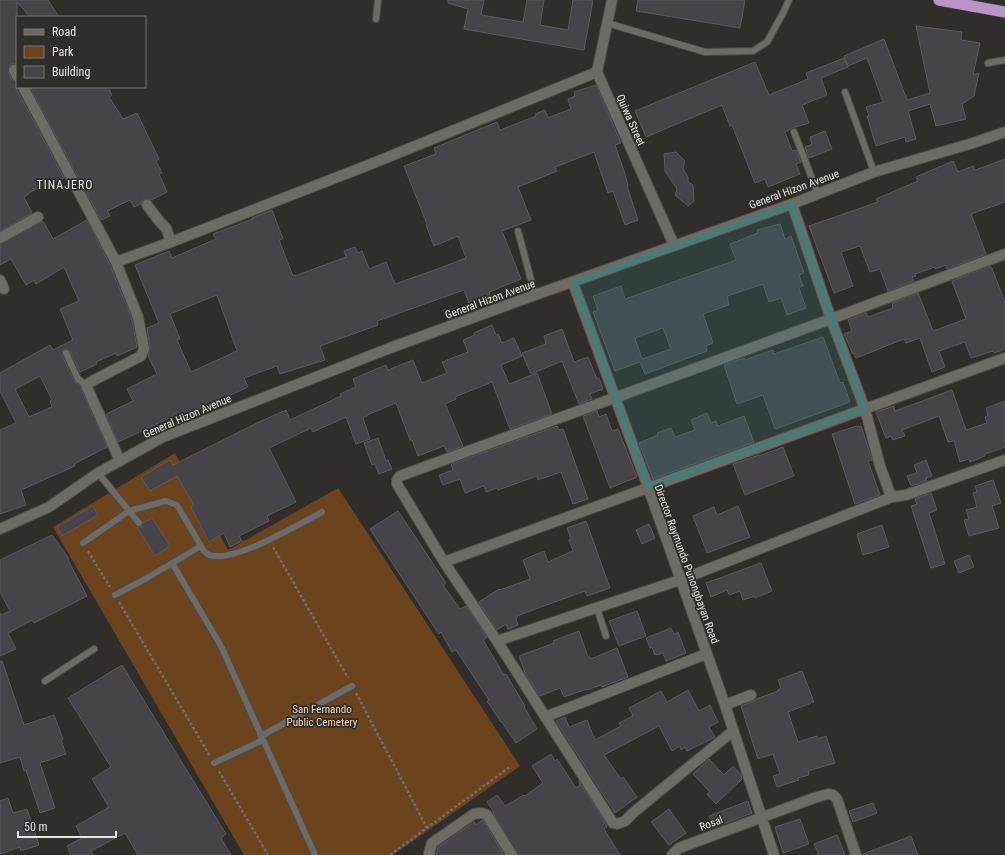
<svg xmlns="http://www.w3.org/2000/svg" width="1005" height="855" viewBox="0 0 1005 855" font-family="'Roboto Condensed',sans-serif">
  <rect width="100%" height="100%" fill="#302d2a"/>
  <path fill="#6b441d" d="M175 453 228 550 338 488 520 766 393 855H244L53 527Z"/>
  <path fill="#464448" stroke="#5c5a5e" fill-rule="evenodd" d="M0 0H48L59 17H30L17 2V64H11L8 70 11 79 17 82V90L64 178 53 183 52 180 29 193V194L24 197 32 213 0 231Z
    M448 0H484L481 15 523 22 527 0H544L540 25 568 30 573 0H593L584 50 464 29 468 9 448 3Z
    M638 0H745L740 28 636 11Z
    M916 26 962 32 961 40 980 43 973 75 979 73 974 96 962 104 966 119 936 126 930 104 908 111 916 139 906 142 905 137 876 146 867 116H869L866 107 883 102 867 58 848 66 844 56 884 39 907 100 930 93Z
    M844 58 848 67 821 78 827 95 802 105 809 123 792 128 785 132 792 151 796 150 801 162 796 164 800 174 768 187 765 179 755 183 732 125 730 126 722 105 646 137 635 111 755 62 769 95 808 79 806 73Z
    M596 85 621 143 615 145 625 174 628 186H627L638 220 625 225 613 191 608 193 594 152 555 167 557 171 518 187 531 220 502 231 521 279 489 292 490 294 469 303 464 290 377 321 378 325 320 346 325 360 280 374 277 366 244 378 248 387 191 413V411L177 417 176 415 118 442 106 414 133 401 127 389 157 374 148 356 150 348 147 328 159 323 135 265 169 251 172 258 216 239 213 234 253 219 252 218 272 210 283 239 279 240 293 276 295 275V276L346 257 344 251 355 247 358 253 362 251 369 269 386 262 395 284 440 268 466 258 458 236 434 246 426 225 427 224 404 166 436 154 434 148 497 122 500 130 536 116 535 114 545 110 548 118 571 109 568 99 575 96 574 92ZM217 295 237 351 191 372 177 340 180 339 170 314Z
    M30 87H108L112 95 109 97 123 119 137 113 159 159 156 161 162 173 159 174 167 192 151 200 147 199 143 200 141 204 134 207 130 200 107 211 110 216 101 220Z
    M825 131 832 149 809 158 805 147 812 144 810 137Z
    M676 152 685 161 683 169 688 177V182L693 185 694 201 688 206 675 195 677 189 665 171 664 154Z
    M1005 159V202L971 214 986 254 947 269 946 265 935 269V267L915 274 916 276 912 277 914 281 888 291 880 269 870 272 860 246 841 252 853 286 834 293 809 226 878 202 876 199 918 181 916 177 953 161 958 172 973 166 975 170Z
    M87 220 110 265 132 319 137 347 117 356 116 353 96 362 97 364 80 372 70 351 66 349 63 350 62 355 74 381 80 386 107 447 74 464 75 466 21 490 26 505 0 514V430L16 423 0 391V373L50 345 53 350 73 340 60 309 79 301 64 267 36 284 34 280 26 285 11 259 0 265V244L43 221 53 239ZM40 376 52 400 50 401 52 407 29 417 15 389Z
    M780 224 785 239 791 236 804 273 799 275 803 286 799 288 806 308 787 315 781 298 769 302 763 284 727 296 729 305 703 314 713 343 706 346 707 351 645 374 640 362 615 371 593 312 598 310 593 296 621 286 625 299 736 260 730 244 758 233 757 230ZM663 328 671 349 642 359 635 338Z
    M990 266 991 268H992L1005 303V349L994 353 993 351 971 358 965 342 939 351 945 367 932 372 920 338 906 343 904 339 856 358 854 353 853 354 844 334 852 331 848 320 866 313 868 317 893 308 892 303 918 293 933 331 966 319 952 281Z
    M492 325 496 335 498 334 502 343 514 338 522 356 501 365 509 384 537 373 552 414 510 429 492 382 455 397 456 399 445 404 463 446 447 452 444 446 418 456 412 440H410L396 403 367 415V416L363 418 370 439 356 444 346 417 313 432 311 428 269 448 296 502 267 516 269 521 239 536 242 541 230 547 224 533 209 542 191 507 194 505 177 476 150 491 141 477 170 460 173 465 257 423 286 410 290 420 341 396 340 394 356 387 353 379 386 365 388 370 413 360 422 383 447 373 442 362 468 352 463 340 475 335 474 333Z
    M562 329 574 362 588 357 597 379 599 378 603 389 590 394 592 399 579 404 562 361 531 374 522 353 546 344 544 336Z
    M823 337 840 383 843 382 850 402 775 429 763 395 737 404 724 365 744 358 745 360 773 350 774 354Z
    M952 390 966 430 987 423 985 417 988 416 986 408 1005 401V447L985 454V456L970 462 969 459 960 462 954 441 948 442 939 416 902 430 905 436 893 440 891 436 886 438 876 412 894 406 895 411Z
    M597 411 599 417 606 414 612 431 618 429 637 477 610 488 583 416Z
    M707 413 711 423 716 421 718 426 744 416 754 442 653 479 639 443 658 435 657 433 671 428 675 437 695 430 691 420Z
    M557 426 559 430 563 429 588 499 573 504 561 472 538 480 537 476 498 490 497 488 486 492 484 486 465 493 460 479 443 485 439 475 453 470 451 464Z
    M857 426V427L861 426 869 450 872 460 868 461 880 495 855 504 832 434Z
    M378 438 386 461 388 460 392 469 379 474 375 464 372 465 364 443Z
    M783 447 794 476 745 495 733 464 759 455V456Z
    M926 460 932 476 926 478 927 481 911 486 907 476 917 473 914 465Z
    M993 480 1001 503 992 506 999 528 969 536 964 520 969 519 966 510 977 507 973 493 977 492 975 486Z
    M931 493 937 510 929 513 945 564 931 568 911 506 917 504 915 499Z
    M93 506 98 515 62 536 57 527Z
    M738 506 750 537 707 553 693 516 714 507 717 515Z
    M398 511 446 583 443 585 460 609 466 606 487 637 483 640 504 675 506 674 525 706 524 707 537 729 516 743 501 721V722L487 701 489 700 456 650 452 652 441 632 439 634 431 622 370 529Z
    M152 518 170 546 155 556 137 527H142L143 523Z
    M586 521 610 588 587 596 585 591 541 607 517 616V618L516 619 518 625 508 629 506 624 497 630 479 602 499 589 500 590 530 579 523 560 544 551 548 562 573 551 569 540 571 539 567 528Z
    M649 524 655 538 642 544 636 530Z
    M882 525 889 547 863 555 857 534Z
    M52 535 69 559 68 560 87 596 34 623 32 620 8 633 16 649 0 656V613L1 615 10 611 0 592V560Z
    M969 555 974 567 959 573 954 561Z
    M761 563 772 591 755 598V596L743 600 740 591 729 595 727 590 711 597 706 583Z
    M637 611 646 636 619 646 609 621Z
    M671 628 674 634 678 632 686 653 666 661 663 653 655 655 652 647 650 648 646 638Z
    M579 631 588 657H590L591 659 617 648 628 677 602 687 601 685 587 690V689L564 697 560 688 540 696 525 673 519 656 554 643 553 641Z
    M0 661H2L24 725 54 715 63 739 61 740 66 754 40 763 55 808 40 813 26 770 24 771 20 757 0 763Z
    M122 665 226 834 221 838 231 855H138L125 833 91 851 93 855H71L67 846 82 838 76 826 109 807 92 779 111 767 68 698Z
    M802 671 814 702 788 712 798 742 817 736 818 739 826 736 835 763 808 771 809 775 798 778 799 780 777 787 773 776 780 774 773 754 758 759 741 706 753 701 756 699 778 691V690L781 688 778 680Z
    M688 690 699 711 710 705 718 722 709 727 715 737 687 751 685 747 681 750 680 746 672 751 659 726 604 755 621 779 623 777 637 797 615 813 556 721 565 717 569 727 587 720 595 740 621 726 619 723 633 716 629 708 661 691 667 702Z
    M551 754 555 761 557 759 576 788 580 785 579 781 604 821 607 827 604 829 620 855H518L493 813 494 812 487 802 497 795 505 806 524 795 525 796 543 783 532 766Z
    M709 759 724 775 733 766 741 775 742 779 716 804 707 794 710 792 693 774Z
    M8 798 13 813 27 809 39 845 21 851 20 847 0 854V801Z
    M748 801 752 813 713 828 709 816Z
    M873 803 877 813 853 822 849 811Z
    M669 809 686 833 669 845 651 822Z
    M800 819 809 844 783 853 775 827Z
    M483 820 504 855H436L438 847 474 822 476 825Z
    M837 835 845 855H819L814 844Z
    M911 836 918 855H863V854Z"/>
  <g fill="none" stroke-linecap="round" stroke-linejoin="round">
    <g stroke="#4e4b48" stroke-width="8">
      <path id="service" d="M376 19 378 0
        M607 23 705 52 753 51 767 42 783 13 789 0
        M988 63 1005 60
        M845 92 874 172
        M794 132 818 194
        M518 231 535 295
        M66 353 78 379 86 385
        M98 473 139 523
        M83 543 129 511 166 501 177 505 201 546
        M172 563 221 646 315 855
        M115 595 147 578 201 546C203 550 205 553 209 555 232 564 300 524 322 512
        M597 608 606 636
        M45 681 94 649
        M261 736 352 686
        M214 763 263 740"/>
    </g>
    <g stroke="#4e4b48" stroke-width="12">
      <path id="minor" d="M612 0 597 72 674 245
        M14 70 17 76
        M23 87 116 262 138 317 144 349 141 356 96 379 86 385 120 461
        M792 204 831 319 865 409 880 466 889 491 892 497
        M147 205 160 222 166 228 171 242
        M0 238 38 217
        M116 262 171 242 371 164 597 72
        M0 280 4 289
        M573 283 648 487 725 705 774 855
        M444 562 1005 358
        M497 641 680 580 892 497 906 495 1005 460
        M725 705 751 695
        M545 717 706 654
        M733 731 634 812 625 821 617 824 613 823 497 641 444 562 397 484V480L400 476 831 319 1005 254
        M430 855 429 853 432 843 474 814 481 813 487 815 512 855
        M672 855 679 848 814 798 828 794 833 795 837 799 856 855"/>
    </g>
    <g stroke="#4e4b48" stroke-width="12">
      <path id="secondary" d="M0 529 49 507 98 473 163 437 390 348 535 295 792 204 874 172 973 143 1005 132"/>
    </g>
    <g stroke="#4e4b48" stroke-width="12">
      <path id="trunk" d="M939 0 1005 12"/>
    </g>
    <path stroke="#716e6b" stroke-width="2.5" stroke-dasharray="3 2" stroke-linecap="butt" d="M273 547 348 678
      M88 551 110 587
      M119 602 210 756
      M356 693 427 828
      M219 771 268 855
      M390 855 511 766"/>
    <use href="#service" stroke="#6e6a66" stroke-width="6"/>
    <use href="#minor" stroke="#6e6a66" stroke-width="10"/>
    <use href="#secondary" stroke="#6e6a66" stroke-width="10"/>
    <use href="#trunk" stroke="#ba93c8" stroke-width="11"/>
  </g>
  <path fill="#308780" fill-opacity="0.2" stroke="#308780" stroke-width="3" stroke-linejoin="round" d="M792 204 865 409 648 487 573 283Z"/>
  <g text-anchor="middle" stroke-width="3.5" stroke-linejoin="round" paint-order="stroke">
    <g font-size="11" fill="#e8e5e3" stroke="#302d2a">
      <text transform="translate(631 120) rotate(66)" y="4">Quiwa Street</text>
      <text transform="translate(794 189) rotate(-20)" y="4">General Hizon Avenue</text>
      <text transform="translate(490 299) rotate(-20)" y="4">General Hizon Avenue</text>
      <text transform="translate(187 416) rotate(-23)" y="4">General Hizon Avenue</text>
      <text transform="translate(687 564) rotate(70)" y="4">Director Raymundo Punongbayan Road</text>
      <text transform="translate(711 823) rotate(-21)" y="4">Rosal</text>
    </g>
    <g font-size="11" fill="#fad5b4" stroke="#302d2a">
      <text x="322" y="713">San Fernando<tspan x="322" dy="13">Public Cemetery</tspan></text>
    </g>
    <g font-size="12" letter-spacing="1" fill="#e8e5e3" stroke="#302d2a">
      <text x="65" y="189">TINAJERO</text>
    </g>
  </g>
  <rect x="16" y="16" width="130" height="72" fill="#302d2a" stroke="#7a7774"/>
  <rect x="24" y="29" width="20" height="6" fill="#6e6a66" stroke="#7a7774"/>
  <text x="52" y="36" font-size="12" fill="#e8e5e3">Road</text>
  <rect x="24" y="46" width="20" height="12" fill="#6b441d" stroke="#7a7774"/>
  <text x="52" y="56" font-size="12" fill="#e8e5e3">Park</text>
  <rect x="24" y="66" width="20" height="12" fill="#464448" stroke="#7a7774"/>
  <text x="52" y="76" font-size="12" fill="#e8e5e3">Building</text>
  <path d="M18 831v6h98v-6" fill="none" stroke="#e8e5e3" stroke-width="2"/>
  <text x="24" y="831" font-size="12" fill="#e8e5e3" stroke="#302d2a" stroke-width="3" paint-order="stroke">50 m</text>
</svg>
